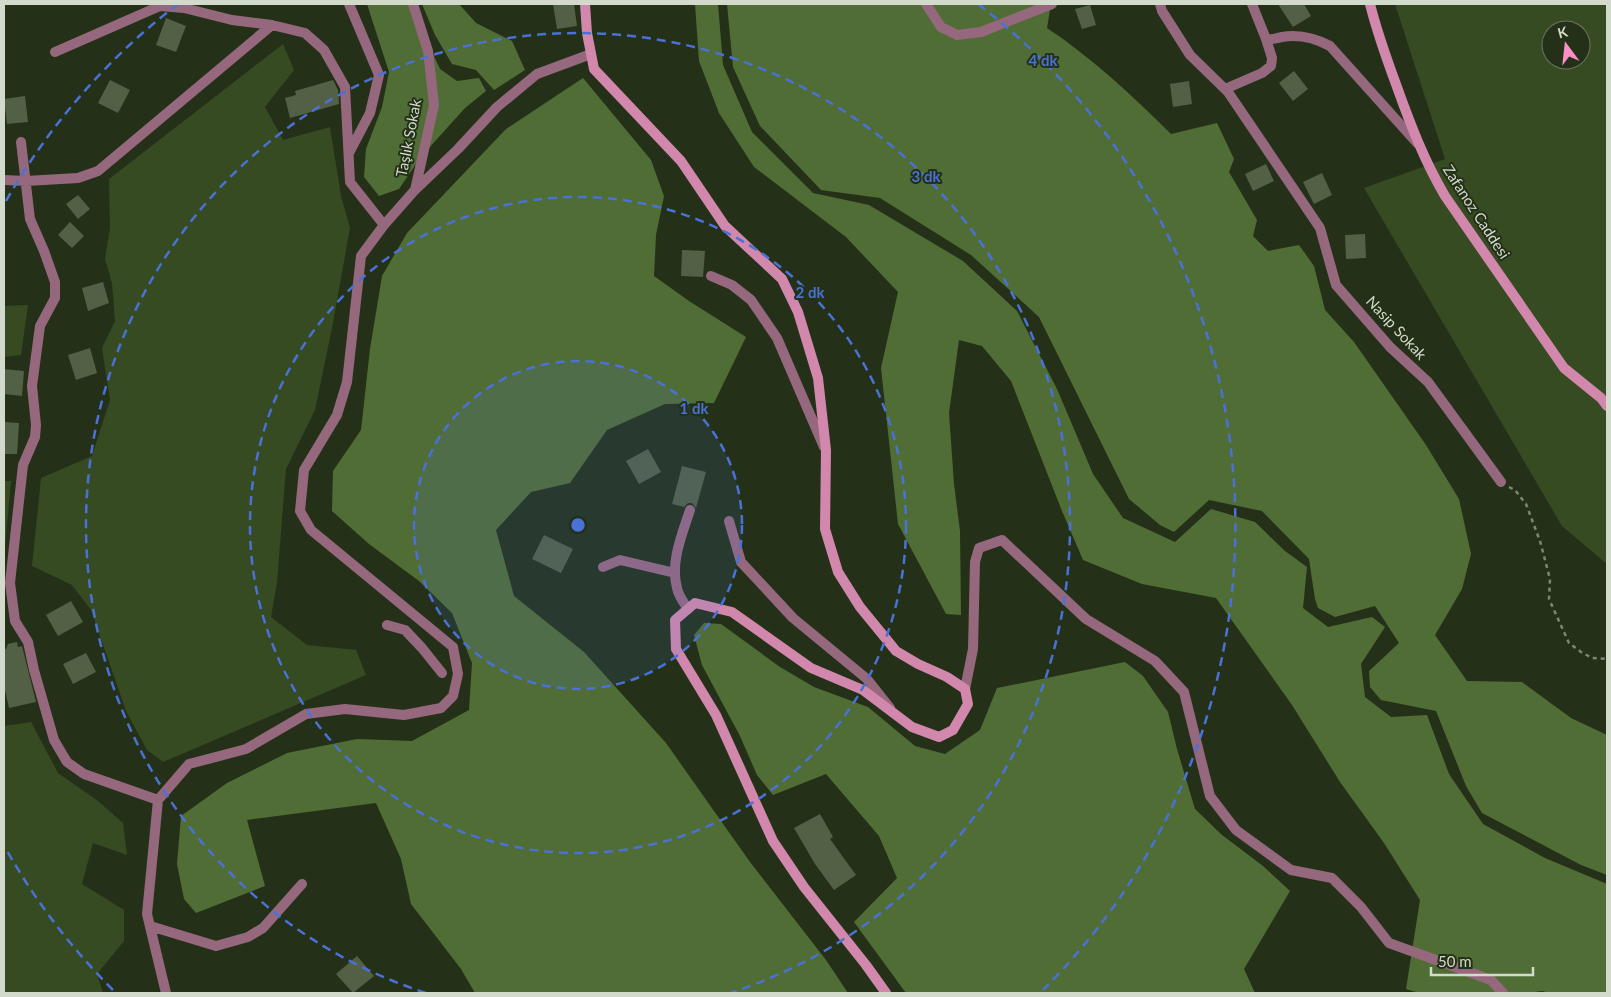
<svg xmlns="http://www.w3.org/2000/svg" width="1611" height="997" viewBox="0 0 1611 997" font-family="Lato,sans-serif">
  <rect width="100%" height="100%" fill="#243118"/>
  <path fill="#364b22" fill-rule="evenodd" d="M1395 4H1607V564L1562 526 1364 188 1445 159ZM1551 30H1581V60H1551Z
    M283 44 294 70 265 107 283 140 330 127 341 196 350 228 332 328 315 410 286 469 277 582 271 617 307 645 356 650 366 675 163 762 147 750 126 711 91 610 72 585 32 566 41 478 92 456 110 400 102 348 115 321 112 283 105 259 110 228 109 179Z
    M28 305 21 355 4 357V306Z
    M4 481H11L4 557Z
    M31 722 58 773 98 801 123 823 127 855 93 843 82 884 124 910V941L97 974 103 993H4V726Z"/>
  <path fill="#516d36" d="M367 4H410L440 69 457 81 479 78 486 91 465 108 420 158 399 189 379 196 364 177 366 149 382 107 389 72Z
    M422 4H459L476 23 512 41 525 70 494 90 476 70 452 64 435 35Z
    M695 4H718L723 65 752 132 813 193 869 205 963 261 1017 311 1057 389 1093 474 1123 518 1175 542 1211 509 1255 522 1285 551 1307 567 1303 608 1328 627 1372 617 1385 627 1361 664 1365 697 1391 717 1427 715 1449 774 1483 824 1545 858 1607 884V993H1550L1542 991 1527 993H1419L1406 989 1420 900 1384 843 1340 782 1292 705 1216 598 1142 584 1083 560 1062 511 1011 381 982 346 959 340 949 413 954 484 960 531 961 615 946 614 898 524 881 368 898 292 846 237 754 167 719 113 699 61Z
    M727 4H1051L1047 28C1092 58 1133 96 1171 134L1217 123 1234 159 1229 172 1257 220 1253 236 1268 251 1299 245 1314 266 1325 310 1354 342 1426 445 1459 499 1471 554 1462 589 1435 635 1467 681 1522 682 1571 718 1607 735V875L1581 865 1482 813 1466 786 1436 711 1381 700 1370 687 1369 671 1399 643 1375 606 1335 617 1318 608 1315 599 1309 559 1262 511 1209 500 1174 532 1160 525 1129 499 1039 317 971 255 880 198 821 190 760 126 733 67Z
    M583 78 651 160 664 196 656 235 654 276 689 301 746 337 714 403 665 404 607 430 570 483 531 492 496 530 514 596 584 652 666 743 750 862 826 960 848 993H475L461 969 411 904 401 859 376 803 247 820 265 886 196 913 184 899 177 864 181 816 227 783 287 753 357 739 412 741 469 710 472 663 452 613 419 581 369 544 332 511 333 471 361 430 370 349 382 276 407 233 506 129Z
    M704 623 721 624 780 667 814 687 868 707 915 746 945 754 980 730 997 688 1125 662 1143 676 1168 712 1177 749 1195 809 1222 835 1263 866 1290 891 1244 969 1255 993H906L854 922 897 878 879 836 826 774 773 795 757 775 740 736 702 665 694 635Z"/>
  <path fill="#526145" d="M553 4H574L577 26 557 29Z
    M1278 4H1304L1311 16 1293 27Z
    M1090 5 1096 25 1082 29 1075 9Z
    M166 18 186 26 176 52 156 45Z
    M1294 71 1308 89 1293 101 1279 83Z
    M110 80 130 90 118 113 98 103Z
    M333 80 338 90 339 104 290 118 285 98 296 95 295 91Z
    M1189 81 1192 104 1173 107 1170 84Z
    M25 96 28 122 7 124 4 99Z
    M1266 164 1274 181 1253 191 1245 174Z
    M1322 173 1332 195 1314 204 1303 182Z
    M78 195 90 209 78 219 66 204Z
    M70 222 84 236 72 248 58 235Z
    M1365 234 1366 258 1346 259 1345 235Z
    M682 250 705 251 703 277 681 276Z
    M103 282 109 303 88 311 82 288Z
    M90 348 97 373 76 380 68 355Z
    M4 369 24 371 22 396 4 394Z
    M4 422 19 423 17 454H4Z
    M648 449 661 472 639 484 626 461Z
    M682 466 706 472 696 508 692 503H688L684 507 672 504Z
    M544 535 573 549 561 573 532 559Z
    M71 601 83 622 58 636 46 615Z
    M17 642 18 647 22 646 36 702 9 708 4 686V650L6 649 8 644Z
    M86 653 96 672 73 684 63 664Z
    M820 814 833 837 830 839 856 875 834 890 815 864 794 828Z
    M357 956 374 976 353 993 336 974Z"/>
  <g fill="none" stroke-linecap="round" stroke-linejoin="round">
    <path stroke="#7d8874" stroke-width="2.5" stroke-dasharray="4 4" stroke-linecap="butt" d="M1509 487 1515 490 1526 504 1540 541 1550 579 1549 599 1569 643 1581 652 1592 658 1607 659"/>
    <path stroke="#96687e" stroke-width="10" d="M349 4 379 75 370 113 349 153
      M413 4 428 51 434 105 415 190
      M926 4 941 27 957 35 981 32 1052 4
      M1160 4 1162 11 1190 55 1228 92 1320 228 1336 285 1390 347 1428 382 1501 482
      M1252 4 1266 39C1272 40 1276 38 1282 37 1299 34 1315 38 1330 46L1417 143
      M55 52 160 6 184 8 232 20 272 25 305 33 324 50 345 87 350 182 384 225
      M1225 89 1262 73 1271 66 1272 58 1266 39
      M21 142 30 219 44 251 55 282V298L40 326 32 386 36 425 35 437 23 465 10 583 15 621 28 642 34 670 54 740 67 762 84 774 158 800
      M4 180 26 181 78 178 98 171 272 25
      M711 276 732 285 751 300 777 338 824 447
      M729 521 741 562 793 618 867 679 890 708
      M603 567 620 560 675 573
      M688 609C684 603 678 595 677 588 670 562 682 535 690 510
      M387 625 405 630 422 648 442 673
      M965 689 973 649 975 562 979 548 1002 540 1086 619 1155 661 1184 692 1210 796 1236 830 1291 870 1332 878 1361 907 1389 943 1491 980 1503 993
      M150 926 216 946 248 937 263 928 302 884
      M166 993 147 914 158 800 189 764 246 749 306 714 345 709 404 715 441 708 453 696 458 674 453 647 311 530 300 511 304 470 337 415 347 382 361 256 384 225 414 191 458 149 497 107 537 74 591 54"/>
    <path stroke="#d288ac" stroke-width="10" d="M585 4 587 33 594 69 681 161 725 226 782 279 798 312 818 378 826 450 825 529 838 572 860 607 896 651 918 664 947 677 965 689 968 704 953 730 939 737 912 727 863 690 811 668 732 612 695 603 675 620 676 649 716 715 773 841 804 887 866 965 886 993
      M1370 4C1377 32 1387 60 1397 87 1411 126 1424 160 1445 196L1564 368 1601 398 1607 406"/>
  </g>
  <circle cx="578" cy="525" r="164" fill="#4a71d5" fill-opacity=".12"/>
  <g fill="none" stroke="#4a71d5" stroke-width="2.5" stroke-dasharray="9 6">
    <circle cx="578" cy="525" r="164"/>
    <circle cx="578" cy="525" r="328"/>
    <path d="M426 993A492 492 0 1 1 730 993"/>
    <path d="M113 990A657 657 0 0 1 6 849M6 201A657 657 0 0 1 178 4M978 4A657 657 0 0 1 1043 990"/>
  </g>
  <g text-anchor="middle" stroke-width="4" stroke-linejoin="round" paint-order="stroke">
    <g font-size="15" fill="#d2dbcb" stroke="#243118">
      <text transform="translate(409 138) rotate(-79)" y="5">Taşlık Sokak</text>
      <text transform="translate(1476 212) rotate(57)" y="5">Zafanoz Caddesi</text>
      <text transform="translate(1396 328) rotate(47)" y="5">Nasip Sokak</text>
    </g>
  </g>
  <circle cx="578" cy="525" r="8" fill="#4a71d5" stroke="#243118" stroke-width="2.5"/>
  <g font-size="15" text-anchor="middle" font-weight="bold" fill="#4a71d5" stroke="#243118" stroke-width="4" stroke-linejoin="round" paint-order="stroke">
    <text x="1043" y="66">4 dk</text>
    <text x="926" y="182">3 dk</text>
    <text x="810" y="298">2 dk</text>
    <text x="694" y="414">1 dk</text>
  </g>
  <rect width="1611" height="997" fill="none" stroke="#d2dbcb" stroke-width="10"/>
  <g transform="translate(1566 45) rotate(345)"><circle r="24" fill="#243118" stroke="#6a7560"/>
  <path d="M0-4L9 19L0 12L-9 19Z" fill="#fb8fc5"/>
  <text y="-8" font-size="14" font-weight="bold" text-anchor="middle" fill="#d2dbcb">K</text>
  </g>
  <path d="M1431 967v8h102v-8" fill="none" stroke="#d2dbcb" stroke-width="2.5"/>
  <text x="1438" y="967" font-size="15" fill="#d2dbcb" stroke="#243118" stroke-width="4" paint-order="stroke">50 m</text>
</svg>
